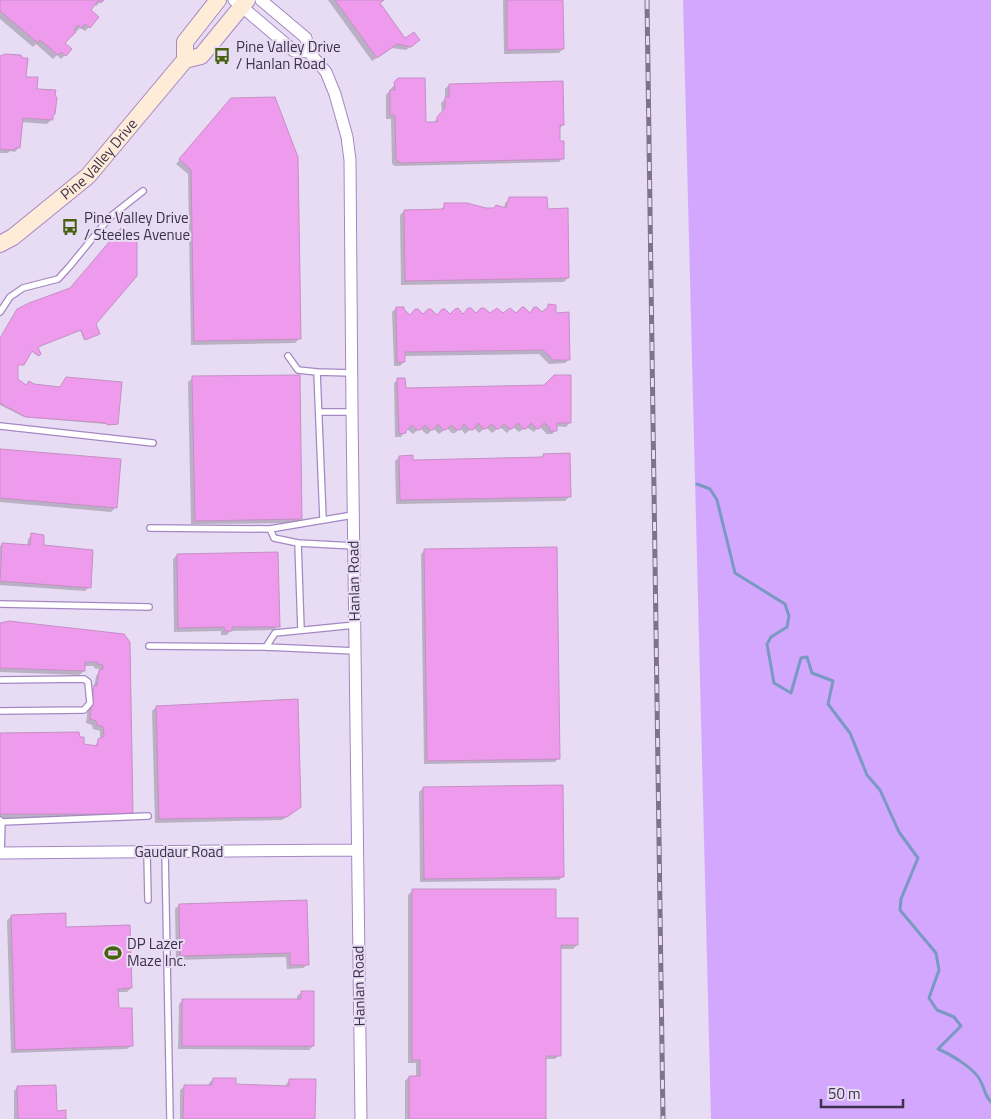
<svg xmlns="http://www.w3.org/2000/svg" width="991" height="1119" viewBox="0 0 991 1119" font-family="'Titillium Web',sans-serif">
  <rect width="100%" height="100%" fill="#e8dcf5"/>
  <path fill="#d2a7fd" d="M683 0H991V1119H711Z"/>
  <path fill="#0003" d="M0 0H102L96 6 94 4 89 10 97 17 89 27 85 31 80 28 64 43 65 55 61 59 57 55 53 59 36 44 33 47 0 19Z
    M328 0H383L379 4 405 39 414 44 406 50 392 48 372 61Z
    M503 0H562L563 49 559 53 504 54Z
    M0 57 25 78 35 90 51 120 47 124 21 122 19 147 15 152 10 151 8 153H0Z
    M399 79 425 124 434 122 442 113 441 103 445 99V89L449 85 563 125 559 129V142L563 158 559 162 395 166 392 164 391 119H386V95Z
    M227 103 299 339 295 343 191 345 188 174 176 164Z
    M510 199 546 210 568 278 564 282 401 285 400 215 404 211 441 210 445 204 493 210 504 209 505 203Z
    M548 306 555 314 569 359 565 363 549 364 539 354 404 356V362L400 366H394L392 312 396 308 410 316H436L542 314Z
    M94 324 98 335 84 340 80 330 37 347 39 355 38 356 31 351 22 365H16L17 380 26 386 34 385 60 388 117 424 116 425H107L105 424 24 417 0 405V339Z
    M193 378 301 518 297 523 191 524 188 382Z
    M398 379 405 390 570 422 566 427 556 426V430L552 434H546V433L539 426 534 432 526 427 519 432 513 427 507 433 500 427 492 433 486 427 479 433 473 427 465 434 460 428 455 433H452L447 428 439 434 433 428 428 434H426L420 428 413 434 407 429 401 437H395L394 383Z
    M0 450 115 508 111 512 0 502Z
    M544 455 569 497 565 501 396 504 395 461 399 457 411 461 540 459Z
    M32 535 43 546 89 587 85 591 0 585V546L2 544 27 546 28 539Z
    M425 550 559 758 555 762 424 764 421 554Z
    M177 555 278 626 274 630 230 631 227 635H221V631L174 632 173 559Z
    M0 625 124 635 132 814 128 818H0V734L94 747 100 739V731L93 729 92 725 86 723 90 691 94 687 96 676 99 672V669L94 668V666H84V671L79 675 0 672Z
    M156 707 295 811 282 820 155 823 152 711Z
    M423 788 563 876 559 880 420 882 419 792Z
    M412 891 555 920 577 945 573 949H559V1055L555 1059H545V1119H405V1081L409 1077H416V1063H408V895Z
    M306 902 308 964 303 968 287 969 286 957 176 960 175 909 179 905Z
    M12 916 65 929 131 988 127 992H117V1010L132 1045 127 1049 11 1053 7 920Z
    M302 992 313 1046 309 1050 178 1049 179 1004 183 1000 297 1001V996Z
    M213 1079 235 1086 286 1087V1084L290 1080 314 1119H180V1090L185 1086 209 1087V1083Z
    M18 1087 55 1112 65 1119H14V1091Z"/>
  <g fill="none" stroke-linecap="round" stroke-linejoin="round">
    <path stroke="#7999c2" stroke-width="3" d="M697 484 710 489 717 500 735 573 785 604 789 616 787 627 771 637 767 644 774 683 791 693 801 658 807 657 812 673 833 681 828 704 850 733 867 775 880 790 899 832 918 858 901 899 900 910 936 953 939 970 929 998 937 1010 954 1017 961 1026 938 1049C950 1054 974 1068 980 1080 985 1088 983 1093 991 1102"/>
  </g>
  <path fill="#ee9bed" stroke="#c490c3" d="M0 0H104L101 3 99 1 97 2 91 10 99 17 90 28 85 24 81 28 78 25 74 30 76 32 65 43 72 49 66 56 61 52 58 55 40 40 38 43 0 11Z
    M335 0H384L380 3 405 38 414 32 420 40 411 47 397 44 377 58Z
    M507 0H563L564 49 507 50Z
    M5 54 21 55 23 58H28L26 77H38L37 89 56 90 55 95 57 98 55 114 53 116V120L23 118 20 148H16L13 150 0 149V56Z
    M398 78H425L426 122H437V117L445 108V97H449V84L563 81 564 125H560V141H564V159L400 163 396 159 395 115H390V90H395L394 82Z
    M275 97 298 157 301 339 194 341 191 170 179 159 231 98Z
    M509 197H547L548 209 568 208 569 278 405 281 404 210 444 209V203H467L486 208H494L496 205 506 208Z
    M121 228 130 236 133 232 137 235V276L96 324 100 334 85 340 81 330 38 347 41 354 39 356 32 351 24 365H18V379L26 385 29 381 34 384 60 387 66 377 122 382 118 424 108 425 106 423 26 417 3 405 0 403V338L17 309 29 303 70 288Z
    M548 304 556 305V313L569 312 570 360H553L543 350 405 352V362H397L396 307H404V309L410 315 415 309H418L423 314 428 309H431L437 315 442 309H445L450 314 455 309 458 308 463 314 468 308H471L476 313 481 308H484L490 313 497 308 503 313 510 308 516 313 522 307H524L530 313 534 307H537L542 312 548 307Z
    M300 375 302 519 195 521 192 376Z
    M554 375H571V423H557V431H549L550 428 544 423 539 429H537L531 423 526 429H523L518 423 512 429H510L504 424 499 429H497L491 424 486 429H483L478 423 473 430H470L464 424 460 430H457L451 425 446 430H444L438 424 433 430H430L425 425 420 430H417L412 425 406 431V433L399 434 397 378H405L406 388 544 385Z
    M0 449 121 459 117 508 0 498Z
    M570 453 571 497 400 500 399 456 413 455V460L543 457V454Z
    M31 533 44 535V545L93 550 91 588 0 581 2 543 30 545Z
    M557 547 560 759 427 761 424 549Z
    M278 552 280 627H232V631H225L224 627 178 628 177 554Z
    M9 621 124 634 130 642 133 814H0V733L79 732 80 737H84V744L97 746 98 739 104 736 103 727 97 725 96 721 90 719 94 685 97 686 99 670 103 669V665L97 664 98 662H85V671L0 668V623Z
    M298 699 301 807 287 817 159 819 156 706Z
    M563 785 564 877 424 879 423 787Z
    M412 889H556V918H578V945H561V1056H546V1119H409V1076H420V1060H412Z
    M307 900 309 965H290V953L180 956 179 904Z
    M66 913V927L130 925 132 988 118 989 119 1008H132L133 1046 15 1050 11 915Z
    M301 991H314V1046H182V999H301Z
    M213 1078H236V1084L289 1086V1079H316L315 1119H183L184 1085H212Z
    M56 1085 57 1111 66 1110V1119H18L17 1086Z"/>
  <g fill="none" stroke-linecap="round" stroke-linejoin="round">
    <g stroke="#a587c3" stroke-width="8">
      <path id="service" d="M0 312 10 297 23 288 58 279 69 267 110 217 143 191
        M288 356 298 370 317 372
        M319 412H352
        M0 426 153 443
        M323 519 317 372 352 373
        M150 528 270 529 353 515
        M270 529 274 538 298 543
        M0 604 149 607
        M301 630 298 543 354 546
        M149 646 266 647 355 651
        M266 647 275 633 355 625
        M0 680 84 679 88 682 90 703 84 710 0 711
        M0 820 2 822 1 853
        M2 822 148 816
        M147 852 148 900
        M165 852 170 1119"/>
    </g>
    <g stroke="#a587c3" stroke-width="13">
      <path id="minor" d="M234 0 294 51 309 52
        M261 0 306 38 309 52 326 72 335 94 347 137 350 160 352 412 361 1119
        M0 853 357 850"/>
    </g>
    <g stroke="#a587c3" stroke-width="18">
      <g id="secondary">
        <path d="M185 60V42L218 0"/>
        <path id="s1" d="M0 244 13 237 88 176 185 60 201 56 247 0"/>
      </g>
    </g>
    <use href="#service" stroke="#fff" stroke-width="5.5"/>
    <use href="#minor" stroke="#fff" stroke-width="11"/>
    <use href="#secondary" stroke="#feecd9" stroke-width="16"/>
    <g stroke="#7f728b" stroke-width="5">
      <path id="rail" d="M647 0 663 1119"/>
    </g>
    <use href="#rail" stroke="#e8dcf5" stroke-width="3" stroke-dasharray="9" stroke-linecap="butt"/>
  </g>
  <defs>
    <g id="bus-bare" transform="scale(1.35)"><path d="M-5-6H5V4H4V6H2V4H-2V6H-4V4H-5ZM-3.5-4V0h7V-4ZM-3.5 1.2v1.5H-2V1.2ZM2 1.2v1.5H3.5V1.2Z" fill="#476111" stroke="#e8dcf5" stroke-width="2.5" paint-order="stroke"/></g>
    <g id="stadium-bare" transform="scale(1.35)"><path d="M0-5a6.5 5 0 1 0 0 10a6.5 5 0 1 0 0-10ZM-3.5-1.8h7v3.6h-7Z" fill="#476111" stroke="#e8dcf5" stroke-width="2.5" paint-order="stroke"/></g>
  </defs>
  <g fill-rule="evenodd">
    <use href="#bus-bare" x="222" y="56"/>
    <use href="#bus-bare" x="70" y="227"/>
    <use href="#stadium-bare" x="113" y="953"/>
  </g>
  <g text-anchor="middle" stroke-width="4" stroke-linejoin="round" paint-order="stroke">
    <g font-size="15" fill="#3e314a" stroke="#e8dcf5" text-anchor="start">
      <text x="236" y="52">Pine Valley Drive<tspan x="236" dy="17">/ Hanlan Road</tspan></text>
      <text x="84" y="223">Pine Valley Drive<tspan x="84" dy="17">/ Steeles Avenue</tspan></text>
      <text x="127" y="949">DP Lazer<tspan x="127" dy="17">Maze Inc.</tspan></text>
    </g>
    <g font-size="15" fill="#3e314a" stroke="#e8dcf5">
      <text dy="5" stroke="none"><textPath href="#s1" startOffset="131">Pine Valley Drive</textPath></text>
      <text transform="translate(354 581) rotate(-91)" y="5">Hanlan Road</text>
      <text x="179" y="857">Gaudaur Road</text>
      <text transform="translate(359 986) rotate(-91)" y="5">Hanlan Road</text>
    </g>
  </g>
  <path d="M821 1099v8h82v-8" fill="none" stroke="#3e314a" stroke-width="2.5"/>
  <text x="828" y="1099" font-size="15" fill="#3e314a" stroke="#e8dcf5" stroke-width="4" paint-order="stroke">50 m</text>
</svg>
